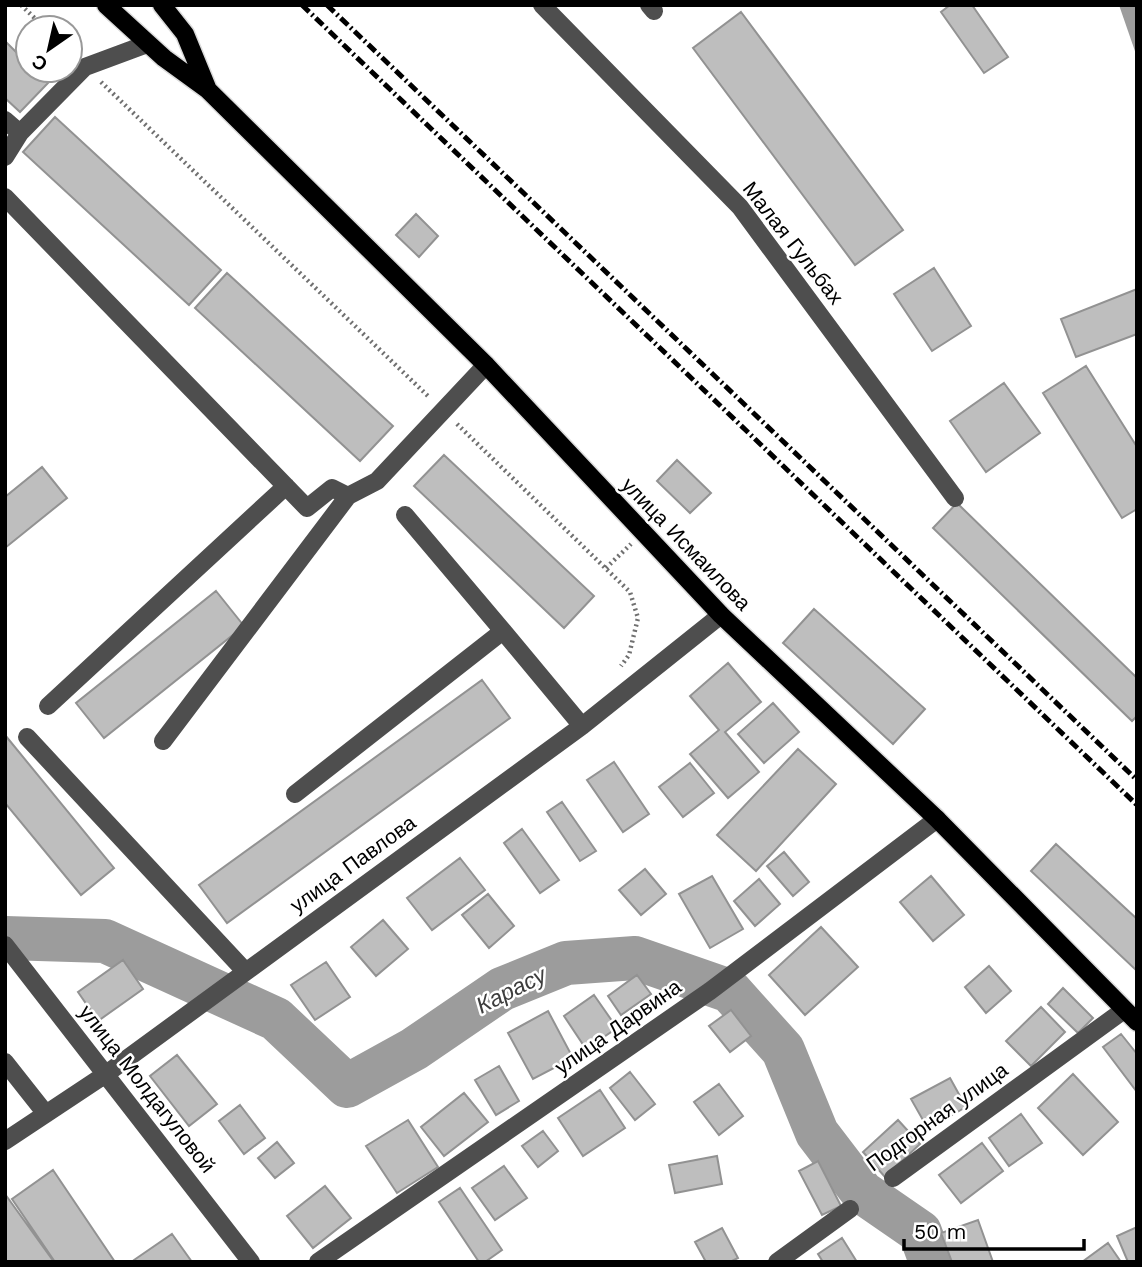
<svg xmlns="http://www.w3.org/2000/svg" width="1142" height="1267" viewBox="0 0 1142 1267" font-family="'Work Sans',sans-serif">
  <rect width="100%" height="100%" fill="#fff"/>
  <path fill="#9c9c9c" d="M1119 5H1137V57Z"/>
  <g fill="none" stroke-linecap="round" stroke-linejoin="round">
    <path stroke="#9c9c9c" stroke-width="44" d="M5 938 105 941 276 1019 347 1086 414 1049 502 989 566 963 635 958 730 991 783 1050 817 1133 862 1192 920 1232 931 1262"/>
  </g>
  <path fill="#bebebe" stroke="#929292" stroke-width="2" d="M950 5H972L1008 57 984 73 941 12Z
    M741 12 903 230 855 265 693 48Z
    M5 41 28 64V70H35L48 83 20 112 5 98Z
    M55 117 221 270 189 305 23 152Z
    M416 214 438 236 419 257 396 235Z
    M934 268 971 326 932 351 894 294Z
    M227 273 393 426 360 461 195 308Z
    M1137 289V334L1076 357 1061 319Z
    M1086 366 1137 447V509L1122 518 1043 393Z
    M1004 383 1040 433 986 472 950 421Z
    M444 455 594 596 564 628 414 486Z
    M677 460 711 493 690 513 657 481Z
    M42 467 67 498 5 548V497Z
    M957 503 1137 678V716L1132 721 933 528Z
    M216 591 244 626 104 738 76 703Z
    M814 609 925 709 893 744 783 643Z
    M728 663 761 702 725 732 759 772 728 798 690 754 719 730 690 696Z
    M482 680 510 718 227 923 199 885Z
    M773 703 799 732 764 763 738 734Z
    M5 735 114 868 81 895 5 803Z
    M798 749 836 784 756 871 717 835Z
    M614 762 649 814 623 832 587 780Z
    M690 763 714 793 683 817 659 787Z
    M562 802 596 851 580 861 547 812Z
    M522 829 559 880 540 893 504 843Z
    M1056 844 1137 919V971L1031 871Z
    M784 852 809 882 793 896 767 866Z
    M460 858 485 890 432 930 407 898Z
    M645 869 666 894 641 915 619 890Z
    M712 876 743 929 710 948 679 894Z
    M931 876 964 915 933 941 900 902Z
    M759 879 780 904 755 926 734 901Z
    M488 894 514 926 489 948 462 915Z
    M383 920 408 949 376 976 351 947Z
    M821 927 858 967 805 1015 769 975Z
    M123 960 143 989 98 1021 78 992Z
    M326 962 350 997 315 1020 291 985Z
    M989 966 1011 991 986 1013 965 987Z
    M637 975 651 994 621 1015 608 996Z
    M1063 988 1093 1018 1078 1033 1048 1004Z
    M594 995 617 1028 586 1049 564 1016Z
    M1041 1007 1065 1032 1031 1066 1006 1041Z
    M731 1010 751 1036 730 1052 709 1026Z
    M548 1011 573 1058 533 1079 508 1033Z
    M1121 1034 1137 1054V1092L1103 1047Z
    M177 1055 217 1104 189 1126 150 1076Z
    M499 1066 519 1101 496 1115 475 1080Z
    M630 1072 655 1104 635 1120 610 1088Z
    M1073 1074 1118 1122 1083 1155 1038 1108Z
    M950 1078 966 1107 928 1129 911 1099Z
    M719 1084 743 1116 719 1135 694 1102Z
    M600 1090 625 1128 583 1156 558 1118Z
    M464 1093 488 1122 444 1156 421 1127Z
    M240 1105 265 1138 244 1154 219 1121Z
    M1021 1114 1042 1143 1009 1166 989 1138Z
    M408 1120 438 1167 397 1193 366 1146Z
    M898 1120 920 1144 885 1177 863 1152Z
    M543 1131 558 1151 538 1167 522 1146Z
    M277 1142 294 1163 275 1178 258 1158Z
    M982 1143 1003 1171 961 1203 939 1175Z
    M717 1156 722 1184 675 1193 669 1165Z
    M818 1161 841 1206 822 1215 799 1171Z
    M504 1166 527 1198 495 1220 472 1188Z
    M53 1170 115 1262H55L12 1199Z
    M325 1186 351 1218 313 1248 287 1216Z
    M460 1188 502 1250 485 1262H479L439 1202Z
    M5 1194 54 1262H5Z
    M978 1220 993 1262H952L941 1233Z
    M1137 1227V1262H1128L1117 1236Z
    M722 1228 738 1258 730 1262H706L695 1242Z
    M172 1234 192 1262H135L134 1260Z
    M842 1238 857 1262H823L818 1254Z
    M1108 1243 1121 1262H1082Z"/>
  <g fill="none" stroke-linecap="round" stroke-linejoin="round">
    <g stroke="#dbdbdb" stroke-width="21">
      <path id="major" d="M106 5 164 58 208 90 486 365 721 615 937 819 1137 1022
        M162 5 185 34 208 90"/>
    </g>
    <path stroke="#707070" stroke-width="4.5" stroke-dasharray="2 3.5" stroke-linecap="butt" d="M21 5 45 28
      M101 82 430 398
      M457 424 630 592 638 618 629 655 621 666
      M606 568 631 544"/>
    <path stroke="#4e4e4e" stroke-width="18" d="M542 5 740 207 955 498
      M649 5 654 11
      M5 120 20 133
      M5 157 20 133 85 67 147 44
      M5 197 307 508 332 488 348 496
      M405 515 503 631
      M48 706 286 486
      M27 737 245 971
      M163 741 348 496 377 481 486 365
      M295 794 503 631 582 726
      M5 945 251 1262
      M5 1062 46 1114
      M5 1141 106 1074 582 726 721 615
      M893 1178 1124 1010
      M318 1262 710 991 937 819
      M777 1262 850 1209"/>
    <use href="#major" stroke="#000" stroke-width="18"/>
    <path stroke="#000" stroke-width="5" stroke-dasharray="10 3.5 2 3.5" stroke-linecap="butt" d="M302 5 1137 805
      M327 5 1137 780"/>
  </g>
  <g text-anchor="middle" stroke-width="5" stroke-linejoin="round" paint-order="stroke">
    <g font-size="21" fill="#000" stroke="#fff">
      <text transform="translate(793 243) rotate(52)" y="7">Малая Гульбах</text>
      <text transform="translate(686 544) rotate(46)" y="7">улица Исмаилова</text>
      <text transform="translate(353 864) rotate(-36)" y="7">улица Павлова</text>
      <text transform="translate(618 1027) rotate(-35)" y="7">улица Дарвина</text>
      <text transform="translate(147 1089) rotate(52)" y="7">улица Молдагуловой</text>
      <text transform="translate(937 1117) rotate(-36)" y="7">Подгорная улица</text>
    </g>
    <g font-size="23" font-style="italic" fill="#3d3d3d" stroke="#fff">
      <text transform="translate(511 990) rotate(-27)" y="8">Карасу</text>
    </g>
  </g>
  <rect width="1142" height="1267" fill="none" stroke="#000000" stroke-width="14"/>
  <g transform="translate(49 49) rotate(214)"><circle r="33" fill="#ffffff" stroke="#999999" stroke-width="2"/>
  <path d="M0-5L12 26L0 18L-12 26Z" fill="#000000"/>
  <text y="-10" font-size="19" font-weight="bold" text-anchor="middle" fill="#000000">С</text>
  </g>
  <path d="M904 1239v10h180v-10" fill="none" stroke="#000000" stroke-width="3.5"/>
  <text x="914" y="1239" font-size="21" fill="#000000" stroke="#ffffff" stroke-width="5" paint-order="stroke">50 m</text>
</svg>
